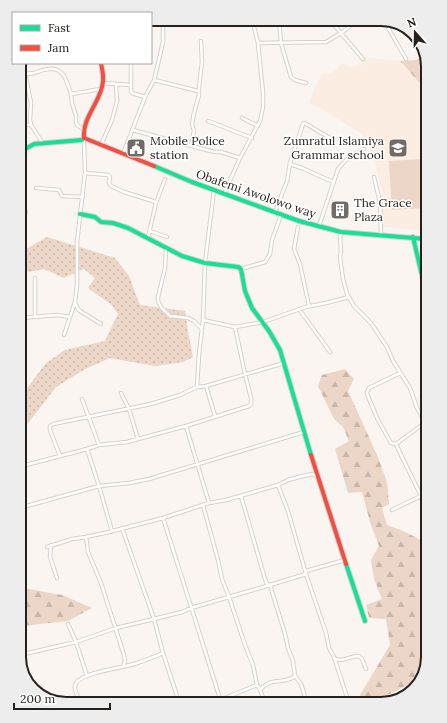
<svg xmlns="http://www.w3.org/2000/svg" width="447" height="723" viewBox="0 0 447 723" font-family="Lora,serif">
  <defs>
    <pattern id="grass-dots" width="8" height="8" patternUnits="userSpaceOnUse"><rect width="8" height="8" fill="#ebd6c7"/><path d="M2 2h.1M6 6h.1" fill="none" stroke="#cab7aa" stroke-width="1.8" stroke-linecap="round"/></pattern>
    <pattern id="forest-firs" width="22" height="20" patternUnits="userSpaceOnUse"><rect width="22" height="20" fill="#ebd6c7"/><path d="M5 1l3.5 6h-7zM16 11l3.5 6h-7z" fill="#cab7aa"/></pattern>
  </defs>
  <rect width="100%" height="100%" fill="#faf5f1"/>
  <path fill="#fcede2" d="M372 58 400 61 403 64 423 87 425 232 408 229 383 227 382 190 377 172 374 155 368 142 362 134 322 109 311 104 309 102 318 81 322 74 333 73 342 63 350 67 361 65 363 59Z"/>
  <path fill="url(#grass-dots)" d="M47 237 115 258 129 276 140 305 185 311 188 332 193 357 183 362 155 366 110 358 85 369 56 387 22 431V395L46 363 65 350 105 341 118 314 112 305 88 288 95 278 84 269 64 278 44 269 29 272 21 266V252Z"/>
  <path fill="url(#forest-firs)" d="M423 54V87L403 64 400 61 416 60Z
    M345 369 354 379 348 391 377 455 387 482 389 504 382 508 387 525 403 531 427 543 428 658 420 683 413 690 407 685 381 699 357 700 390 645 386 619 369 618 366 605 382 599 374 579 371 560 379 546 370 522 362 492 348 493 335 449 349 441 343 427 334 419 318 386 322 375Z
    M23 588 62 595 92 608 68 621 23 626Z"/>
  <path fill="#ebd6c7" d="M424 159V208L392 210 389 161Z"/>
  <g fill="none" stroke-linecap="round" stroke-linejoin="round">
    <g stroke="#d7d1cd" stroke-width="4.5">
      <path id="street" d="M279 19 281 43 291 77 295 80 306 83
        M329 19 363 59
        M383 19 406 59
        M258 43 326 42 341 33 360 19
        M23 63 31 103 30 120 31 125 42 142
        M131 63V92L132 93 145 97
        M25 74C28 74 31 73 34 73 44 70 56 64 64 76 67 81 69 88 71 94L101 89
        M154 80 198 91
        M102 83 131 85
        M71 94 72 103 76 116V122L77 125 84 130
        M242 118 258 126
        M208 121 252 138
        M20 124 31 125
        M133 130 191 146 215 152H221L240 158
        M101 145 112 120 117 101 116 84
        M191 146 194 131 192 124 194 113 199 95V87L202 62 201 41
        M123 154 145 97 154 80 158 64 163 42V19
        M290 164 302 168 326 179 334 182
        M85 173 108 175 110 177 109 183 111 186 124 192 153 201 156 203 148 237
        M374 177 380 202 381 235
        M36 188 59 190 62 196 83 197
        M224 194 240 158 260 121 263 107V93L258 43 252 19
        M156 203 165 179
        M20 212H26
        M275 212 287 181 290 163 303 124 304 123 308 125 330 138 334 140
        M319 226 338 169 346 160 364 149
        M298 227 294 249 300 264 309 306
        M150 231 167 237
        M341 232 340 235 341 252 340 257 343 279 347 294 354 306 371 323 387 347 393 361 410 388 417 408 426 424
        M166 249 165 268 158 297V301L161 307 170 316 188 318 194 321 201 328
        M241 269 265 262 270 254 272 240 281 215
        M35 278V317
        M75 303 78 309 80 311 101 324
        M299 309 330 352
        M21 318 57 315 70 317
        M203 320 235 327 263 322 306 307 326 303 349 297
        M64 335 75 302 77 285V242L85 173 84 143 83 140
        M400 373 369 388 367 392V394L378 420 391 443 396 444C406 467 418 487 427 510
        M206 386 284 363
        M197 387 199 354 203 320 205 263 214 190
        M121 393 129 409 138 439
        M82 399 99 445
        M186 426 209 503
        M396 444 426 422
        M87 449 99 486 112 531
        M60 456 50 430V426L53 424 151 404 180 395 197 387 206 386 215 416
        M22 466 87 449 99 445 127 442 186 426 249 406 251 404V398L245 374 235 327
        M278 485 288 511 306 574 326 633 329 648 334 657 348 700
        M241 496 265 579 267 584 270 585 285 634 288 648 293 661 295 676 301 684 306 700
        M203 505 218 560 222 579 229 597 245 645 253 665 257 685
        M23 507 99 486 129 483 149 479 304 432
        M392 510 421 496
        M163 518 195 619 221 702
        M86 537 88 552 101 583 124 655 125 661 123 667
        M51 545 50 557 57 578
        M47 547 72 539 86 537 109 532 163 518 209 503 226 500 278 485 288 480 299 477 312 474 318 477
        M306 571 345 560
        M68 624 76 642 87 676
        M24 654 76 642 116 628 154 619 122 528
        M334 658C342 663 349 656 359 656L362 659 366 669
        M260 689C264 686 268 683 272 682 280 680 288 682 295 676
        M220 700 257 685 260 689 264 701
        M179 702 163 653 154 619 182 612 191 608 270 585 306 574
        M140 703H143
        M81 704C79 698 72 689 76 683 84 672 121 668 134 664 144 661 154 657 163 653"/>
    </g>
    <g stroke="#d7d1cd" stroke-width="6">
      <path id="fast" d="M20 152 34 144 82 140
        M154 166 192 182 299 221 341 232 425 239
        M80 214 95 217 101 222 113 223 128 228 182 256 205 263 238 267 241 269 245 291 252 308 269 331 280 350 311 455
        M413 237 425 288
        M346 564 365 621"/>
    </g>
    <g stroke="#d7d1cd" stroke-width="6">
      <path id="jam" d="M101 63C102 69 104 76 103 82 101 102 82 117 84 138L154 166
        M311 455 346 564"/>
    </g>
    <use href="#street" stroke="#fefefd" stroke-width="2.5"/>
    <use href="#fast" stroke="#16e098" stroke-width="4"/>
    <use href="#jam" stroke="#f24e42" stroke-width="4"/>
  </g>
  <defs>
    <g id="civic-square" transform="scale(1)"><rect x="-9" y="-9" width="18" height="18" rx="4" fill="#716b67" stroke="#fff"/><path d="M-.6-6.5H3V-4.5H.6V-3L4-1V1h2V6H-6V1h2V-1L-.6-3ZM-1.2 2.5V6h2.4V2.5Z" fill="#fff"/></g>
    <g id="school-square" transform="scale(1)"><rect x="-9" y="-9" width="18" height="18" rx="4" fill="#716b67" stroke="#fff"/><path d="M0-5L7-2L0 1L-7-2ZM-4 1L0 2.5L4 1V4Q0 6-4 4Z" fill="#fff"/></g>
    <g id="building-square" transform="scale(1)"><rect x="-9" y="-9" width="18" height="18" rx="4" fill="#716b67" stroke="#fff"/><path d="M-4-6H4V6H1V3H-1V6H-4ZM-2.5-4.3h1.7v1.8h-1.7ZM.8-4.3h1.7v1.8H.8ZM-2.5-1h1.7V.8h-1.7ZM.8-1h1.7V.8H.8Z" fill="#fff"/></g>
  </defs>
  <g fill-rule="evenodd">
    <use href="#civic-square" x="136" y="148"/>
    <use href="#school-square" x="398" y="148"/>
    <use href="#building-square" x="340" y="210"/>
  </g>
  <g text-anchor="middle" stroke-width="3" stroke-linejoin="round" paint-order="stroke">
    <g font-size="12" fill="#27211d" stroke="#fff" text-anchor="start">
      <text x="150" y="145">Mobile Police<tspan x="150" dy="14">station</tspan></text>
      <text x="384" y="145" text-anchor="end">Zumratul Islamiya<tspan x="384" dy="14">Grammar school</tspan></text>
      <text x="354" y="207">The Grace<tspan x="354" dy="14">Plaza</tspan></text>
    </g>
    <g font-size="12" fill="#27211d" stroke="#fff">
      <text transform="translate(256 194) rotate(19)" y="4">Obafemi Awolowo way</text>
    </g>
  </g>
  <path d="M0 0H447V723H0ZM66 26H381A40 40 0 0 1 421 66V657A40 40 0 0 1 381 697H66A40 40 0 0 1 26 657V66A40 40 0 0 1 66 26Z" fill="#eeeded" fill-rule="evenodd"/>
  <path fill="none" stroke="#27211d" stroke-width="2" d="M66 26H381A40 40 0 0 1 421 66V657A40 40 0 0 1 381 697H66A40 40 0 0 1 26 657V66A40 40 0 0 1 66 26Z"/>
  <rect x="12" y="12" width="140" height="52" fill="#ffffff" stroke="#a9a6a5"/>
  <rect x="20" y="25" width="20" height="6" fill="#16e098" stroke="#a9a6a5"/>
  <text x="48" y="32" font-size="12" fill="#27211d">Fast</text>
  <rect x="20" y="45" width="20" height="6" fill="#f24e42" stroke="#a9a6a5"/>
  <text x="48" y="52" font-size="12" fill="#27211d">Jam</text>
  <g transform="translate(415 32) rotate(340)" stroke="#ffffff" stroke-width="3" paint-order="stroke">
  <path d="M0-3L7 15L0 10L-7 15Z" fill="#27211d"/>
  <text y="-6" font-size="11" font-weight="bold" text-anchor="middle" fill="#27211d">N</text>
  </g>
  <path d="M14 703v6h96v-6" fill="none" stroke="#27211d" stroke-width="2"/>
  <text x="20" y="703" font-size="12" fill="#27211d" stroke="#ffffff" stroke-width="3" paint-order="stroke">200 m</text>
</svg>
